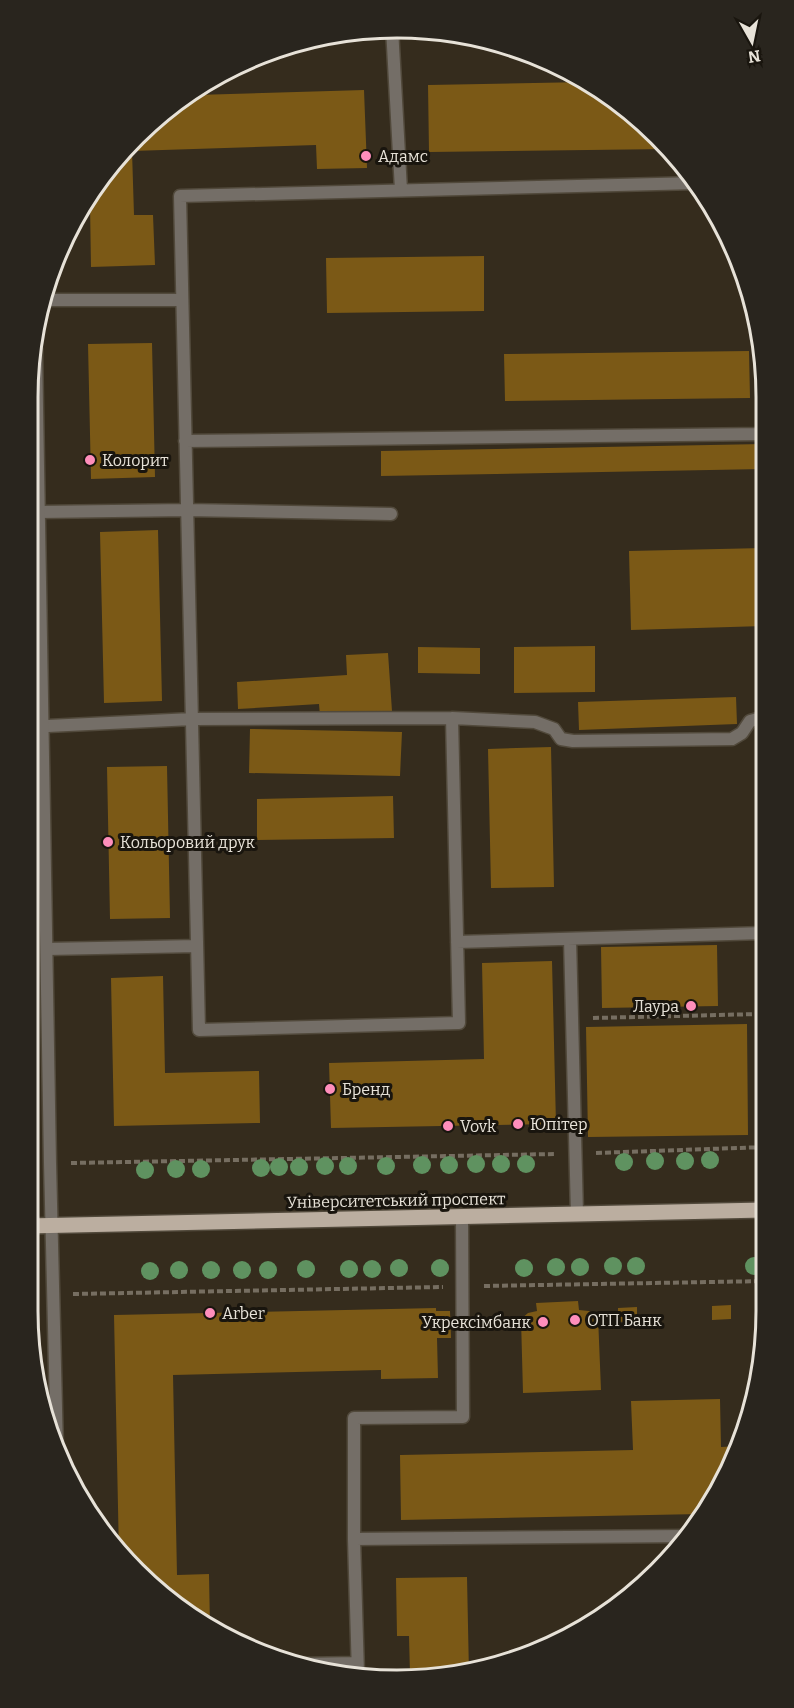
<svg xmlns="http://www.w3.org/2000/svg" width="794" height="1708" viewBox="0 0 794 1708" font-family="Bitter,serif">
  <rect width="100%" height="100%" fill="#352c1d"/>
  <path fill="#7b5916" d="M586 82 622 103 668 149 429 152 428 85Z
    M364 90 367 168 317 169 316 145 132 151 134 215H153L155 265 91 267 90 204 135 136 196 95Z
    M484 256V311L327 313 326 258Z
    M152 343 155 477 91 479 88 344Z
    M749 351 750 398 505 401 504 354Z
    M764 444V469L381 476V451Z
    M158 530 162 701 104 703 100 532Z
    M764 548 765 626 631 630 629 551Z
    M595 646V692L514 693V647Z
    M418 647 480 648V674L418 673Z
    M388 653 392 711 320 716 319 704 238 709 237 682 347 675 346 655Z
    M736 697 737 724 579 730 578 702Z
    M250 729 402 732 400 776 249 773Z
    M551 747 554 887 491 888 488 749Z
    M167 766 170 918 110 919 107 767Z
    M393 796 394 838 257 840V799Z
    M717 945 718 1006 602 1008 601 947Z
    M552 961 556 1124 331 1128 329 1063 484 1059 482 963Z
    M163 976 165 1073 259 1071 260 1123 114 1126 111 978Z
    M747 1024 748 1135 588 1137 586 1027Z
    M755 1300H767V1311L755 1312Z
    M578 1301 579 1310 589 1311 598 1316 601 1390 523 1393 521 1319 528 1313 537 1311 536 1303Z
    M731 1305V1319L712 1320V1306Z
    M637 1307V1321L618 1322V1308Z
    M436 1308V1311H450L451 1338H437L438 1378 381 1379V1370L173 1375 177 1575 209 1574 210 1628 119 1555 114 1315Z
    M720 1399 721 1447 740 1446 739 1452 701 1514 401 1520 400 1455 633 1450 631 1401Z
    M467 1577 469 1674H410L409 1636H397L396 1578Z"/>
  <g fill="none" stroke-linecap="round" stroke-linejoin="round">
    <g stroke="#51493b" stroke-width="15">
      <path id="lane" d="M392 28 401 190
        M697 183 180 196 199 1030 459 1023 452 718 535 722 554 729 561 739 573 741 732 739 742 733 750 721 765 717
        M46 300H182
        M762 341 764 434
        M185 441 764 434
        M39 512 187 510 391 514
        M27 727 192 719 452 718
        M570 939 577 1214
        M457 942 766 933
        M47 949 197 946
        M462 1217 463 1417 354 1418V1539L687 1536
        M354 1539 358 1674
        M299 1664 357 1663"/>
    </g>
    <g stroke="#51493b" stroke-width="15">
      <path id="street" d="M36 349 50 1163 57 1449"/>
    </g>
    <g stroke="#51493b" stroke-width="18">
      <path id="primary" d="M27 1226 767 1210"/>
    </g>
    <path stroke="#766e61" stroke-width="4" stroke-dasharray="6 3" stroke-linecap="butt" d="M760 953 763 1148
      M593 1018 760 1014
      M596 1153 766 1147
      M71 1163 556 1154
      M484 1286 767 1281
      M73 1294 443 1287"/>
    <use href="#lane" stroke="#746e67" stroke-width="12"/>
    <use href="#street" stroke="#746e67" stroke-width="12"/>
    <use href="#primary" stroke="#bbaea0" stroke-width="15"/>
  </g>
  <g fill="#5f9260">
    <circle cx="710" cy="1160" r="9"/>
    <circle cx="655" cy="1161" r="9"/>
    <circle cx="685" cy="1161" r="9"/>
    <circle cx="624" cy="1162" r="9"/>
    <circle cx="476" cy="1164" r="9"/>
    <circle cx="501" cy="1164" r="9"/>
    <circle cx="526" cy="1164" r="9"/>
    <circle cx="422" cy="1165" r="9"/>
    <circle cx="449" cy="1165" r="9"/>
    <circle cx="325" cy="1166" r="9"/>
    <circle cx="348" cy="1166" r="9"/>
    <circle cx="386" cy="1166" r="9"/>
    <circle cx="279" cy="1167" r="9"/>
    <circle cx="299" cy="1167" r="9"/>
    <circle cx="261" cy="1168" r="9"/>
    <circle cx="176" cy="1169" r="9"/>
    <circle cx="201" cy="1169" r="9"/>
    <circle cx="145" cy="1170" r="9"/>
    <circle cx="613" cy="1266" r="9"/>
    <circle cx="636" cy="1266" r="9"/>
    <circle cx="754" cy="1266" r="9"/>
    <circle cx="556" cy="1267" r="9"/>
    <circle cx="580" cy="1267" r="9"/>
    <circle cx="399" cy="1268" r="9"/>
    <circle cx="440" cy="1268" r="9"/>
    <circle cx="524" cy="1268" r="9"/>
    <circle cx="306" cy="1269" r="9"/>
    <circle cx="349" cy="1269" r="9"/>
    <circle cx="372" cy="1269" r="9"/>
    <circle cx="179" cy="1270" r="9"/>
    <circle cx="211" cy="1270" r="9"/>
    <circle cx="242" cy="1270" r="9"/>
    <circle cx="268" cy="1270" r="9"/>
    <circle cx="150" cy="1271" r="9"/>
  </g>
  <g fill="#fe8ebb" stroke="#19150e" stroke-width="2">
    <circle cx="366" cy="156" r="6"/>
    <circle cx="90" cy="460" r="6"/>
    <circle cx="108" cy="842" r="6"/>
    <circle cx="691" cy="1006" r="6"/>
    <circle cx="330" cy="1089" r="6"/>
    <circle cx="518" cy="1124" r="6"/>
    <circle cx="448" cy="1126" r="6"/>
    <circle cx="210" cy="1313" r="6"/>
    <circle cx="575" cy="1320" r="6"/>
    <circle cx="543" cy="1322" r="6"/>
  </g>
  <g text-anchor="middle" stroke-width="6" stroke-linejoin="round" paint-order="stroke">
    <g font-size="16" fill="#e7e2d8" stroke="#19150e" text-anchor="start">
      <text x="378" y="162">Адамс</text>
      <text x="102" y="466">Колорит</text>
      <text x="120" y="848">Кольоровий друк</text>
      <text x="679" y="1012" text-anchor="end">Лаура</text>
      <text x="342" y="1095">Бренд</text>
      <text x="530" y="1130">Юпітер</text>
      <text x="460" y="1132">Vovk</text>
      <text x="222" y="1319">Arber</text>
      <text x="587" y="1326">ОТП Банк</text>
      <text x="531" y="1328" text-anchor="end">Укрексімбанк</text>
    </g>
    <g font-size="16" fill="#e7e2d8" stroke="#19150e">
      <text transform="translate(396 1200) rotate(-1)" y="6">Університетський проспект</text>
    </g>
  </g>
  <path d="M0 0H794V1708H0ZM397 38H397A359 359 0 0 1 756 397V1311A359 359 0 0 1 397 1670H397A359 359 0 0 1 38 1311V397A359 359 0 0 1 397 38Z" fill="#29251e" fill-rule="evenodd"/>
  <path fill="none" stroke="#e7e2d8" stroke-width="3" d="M397 38H397A359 359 0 0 1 756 397V1311A359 359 0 0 1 397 1670H397A359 359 0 0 1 38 1311V397A359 359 0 0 1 397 38Z"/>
  <g transform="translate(752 42) rotate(171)" stroke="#19150e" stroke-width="4.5" paint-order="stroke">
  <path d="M0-4.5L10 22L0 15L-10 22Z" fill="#e7e2d8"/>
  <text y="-9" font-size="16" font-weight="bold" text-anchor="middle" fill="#e7e2d8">N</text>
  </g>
</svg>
